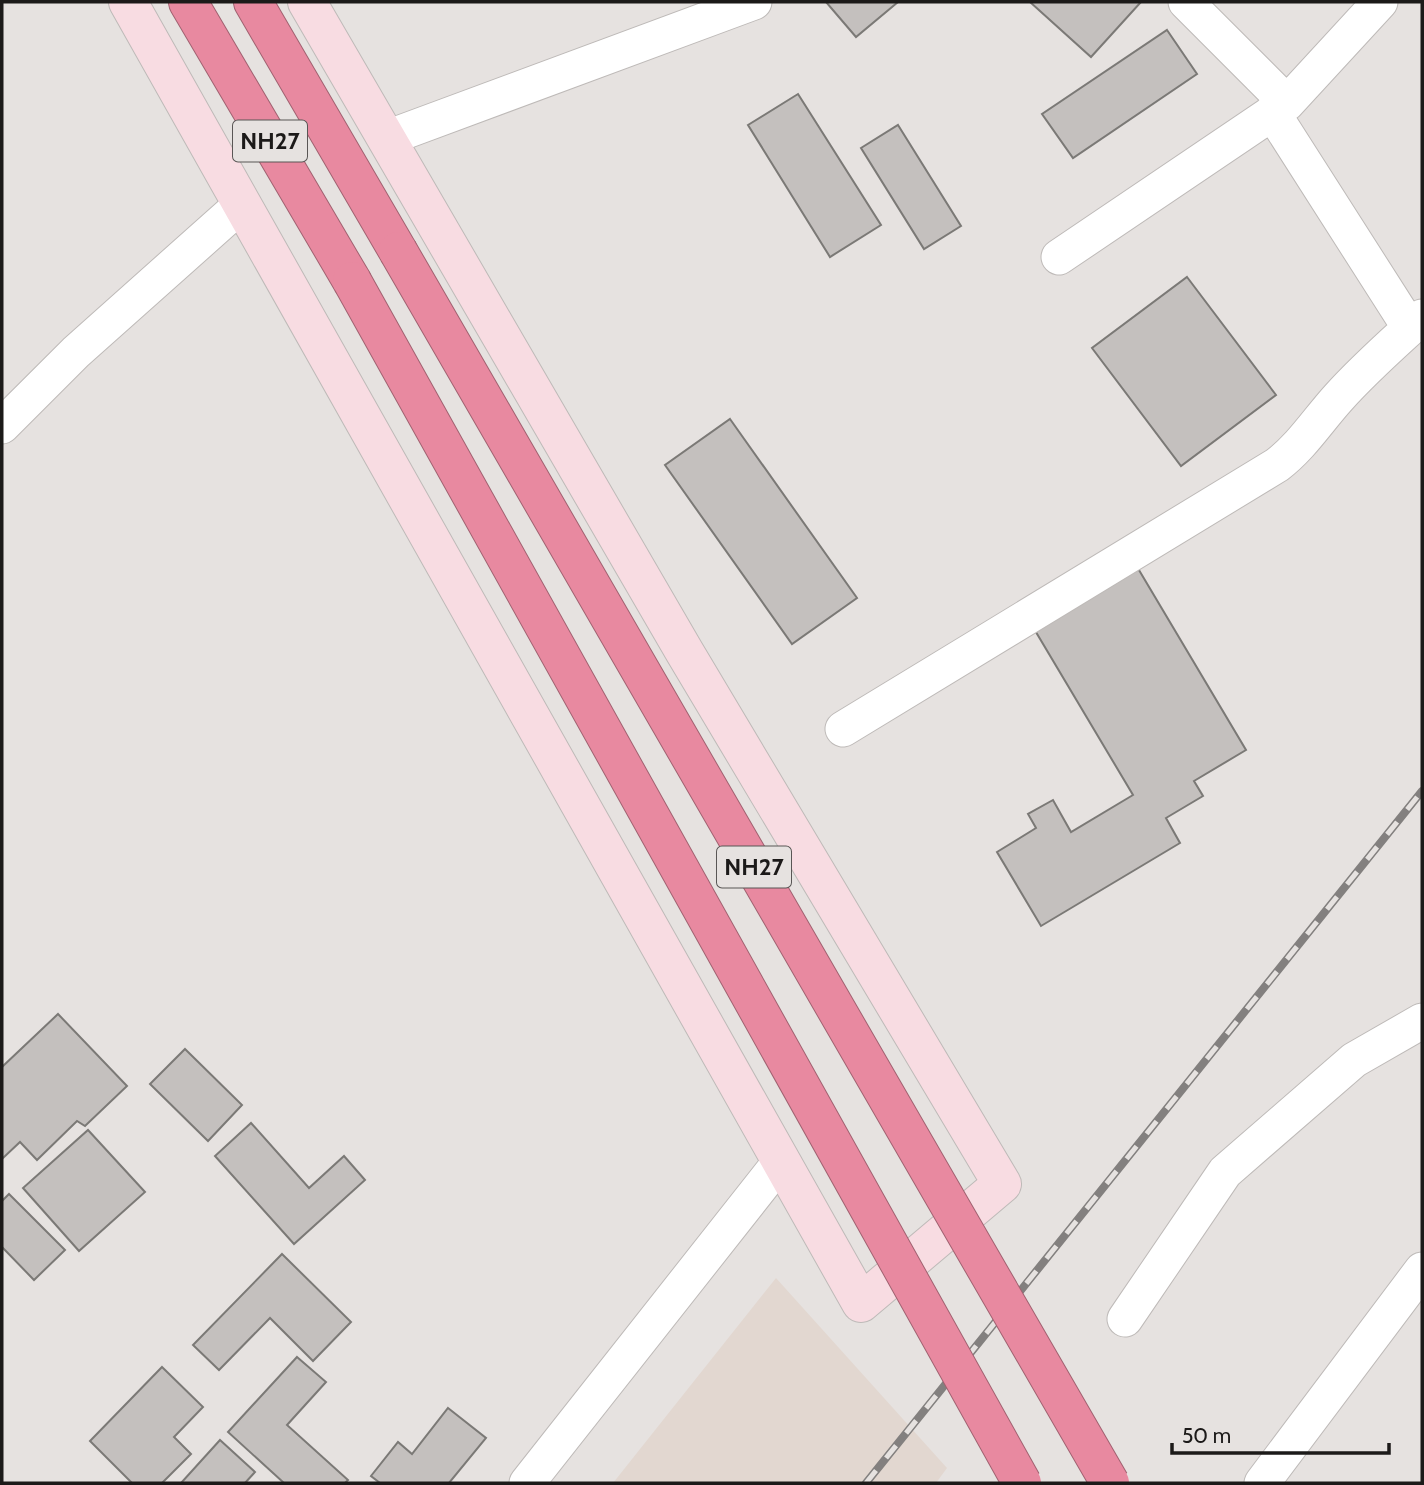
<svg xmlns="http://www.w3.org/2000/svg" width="1424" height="1485" viewBox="0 0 1424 1485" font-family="Cabin,sans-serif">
  <rect width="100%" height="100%" fill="#e6e2e0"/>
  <path fill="#e2d7d0" d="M776 1278 947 1468 936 1483H613Z"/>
  <path fill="#c4c0be" stroke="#7b7976" stroke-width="2" d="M826 2H898L856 37Z
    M1030 2H1141L1091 57Z
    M1167 30 1197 74 1073 158 1042 114Z
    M798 94 881 225 830 257 748 125Z
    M898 125 961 226 924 249 861 148Z
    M1187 277 1276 395 1181 466 1092 348Z
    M730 419 857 598 792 644 665 465Z
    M1133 560 1246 750 1194 781 1203 796 1166 818 1180 843 1041 926 997 852 1036 828 1028 814 1053 800 1071 832 1133 795 1030 622Z
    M58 1014 127 1086 85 1126 77 1121 37 1160 20 1142 2 1159V1067Z
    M185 1049 242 1105 208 1141 150 1084Z
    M251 1123 309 1188 344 1156 365 1180 294 1244 215 1156Z
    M88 1130 145 1192 79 1251 23 1188Z
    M9 1194 65 1250 34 1280 2 1247V1201Z
    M282 1254 351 1322 313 1361 270 1318 219 1370 193 1345Z
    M297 1357 326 1382 287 1425 348 1480 345 1483H284L228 1432Z
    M162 1367 203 1407 174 1437 191 1454 162 1483H132L90 1441Z
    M448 1408 486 1438 449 1483H380L371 1476 398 1442 412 1454Z
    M220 1440 255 1472 245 1483H181Z"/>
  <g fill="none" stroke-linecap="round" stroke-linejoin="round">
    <g stroke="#bebab8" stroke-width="37">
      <path id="street" d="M1186 2 1287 103
        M1272 112 1410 328
        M387 138 754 2
        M1059 257 1287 103 1380 2
        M2 426 76 352 242 204
        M843 729 1277 465C1302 446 1318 420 1339 397 1365 368 1394 343 1422 317
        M1125 1319 1225 1172 1354 1060 1422 1021
        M527 1483 781 1161
        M1262 1483 1422 1270"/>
    </g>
    <g stroke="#bebab8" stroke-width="40">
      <path id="secondary" d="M128 2 861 1303 1002 1184 684 651 307 2"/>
    </g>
    <g stroke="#a16271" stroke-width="40">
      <path id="highway" d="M188 2 352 281
        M253 2 398 251"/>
    </g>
    <use href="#street" stroke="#fff" stroke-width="35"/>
    <use href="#secondary" stroke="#f8dce2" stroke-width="38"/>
    <use href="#highway" stroke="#e889a0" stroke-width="38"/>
    <g stroke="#83807f" stroke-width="8">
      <path id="rail" d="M866 1483 1422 791"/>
    </g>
    <use href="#rail" stroke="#e6e2e0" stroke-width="5" stroke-dasharray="16" stroke-linecap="butt"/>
    <g stroke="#a16271" stroke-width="40" stroke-linecap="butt">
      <path id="highway-bridge" d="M398 251 1110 1483
        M352 281 1022 1483"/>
    </g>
    <use href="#highway-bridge" stroke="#e889a0" stroke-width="38"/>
  </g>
  <g text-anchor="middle" stroke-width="6" stroke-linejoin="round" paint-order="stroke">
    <g fill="#e6e2e0" stroke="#595655" stroke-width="2">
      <rect x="233" y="120.5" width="74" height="41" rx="5"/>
      <rect x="717" y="846.5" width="74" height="41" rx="5"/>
    </g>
    <g font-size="24" font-weight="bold" fill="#1c1a19">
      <text x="270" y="149">NH27</text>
      <text x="754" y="875">NH27</text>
    </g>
  </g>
  <rect width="1424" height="1485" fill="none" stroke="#1c1a19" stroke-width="7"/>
  <path d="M1172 1443v10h217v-10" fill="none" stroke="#1c1a19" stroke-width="3.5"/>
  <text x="1182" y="1443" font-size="21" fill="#1c1a19" stroke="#e6e2e0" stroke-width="5" paint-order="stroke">50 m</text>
</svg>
